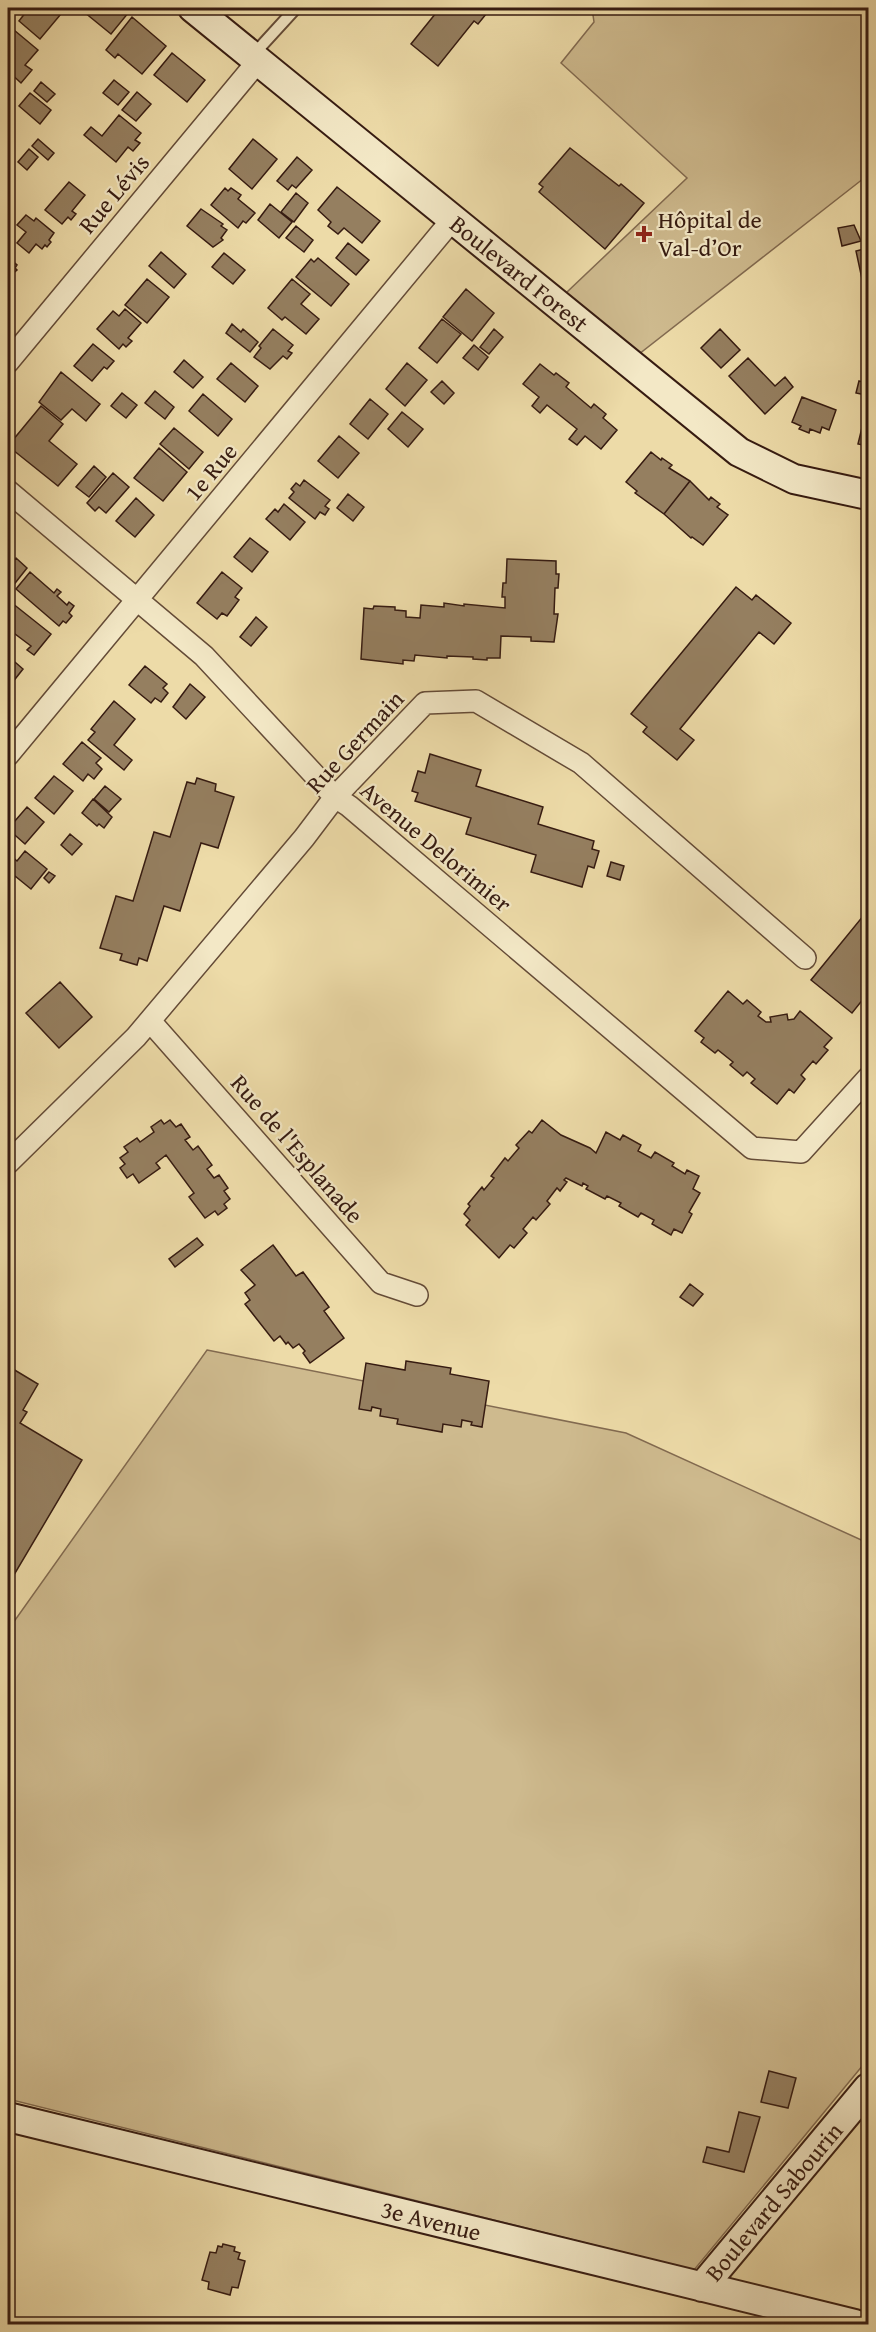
<svg xmlns="http://www.w3.org/2000/svg" width="876" height="2332" viewBox="0 0 876 2332" font-family="'Gentium Book Plus',serif">
  <rect width="100%" height="100%" fill="#eddba8"/>
  <filter id="stains"><feTurbulence type="fractalNoise" baseFrequency=".00333" numOctaves="4"/><feColorMatrix values="0 0 0 0 .2 0 0 0 0 .09 0 0 0 0 .02 0 0 0 .5 -.17"/></filter>
  <radialGradient id="worn" r=".72"><stop offset=".6" stop-color="#630" stop-opacity="0"/><stop offset="1" stop-color="#630" stop-opacity=".3"/></radialGradient>
  <path fill="#ceba8e" stroke="#826a50" stroke-width="1.5" d="M592 8H868V175L639 354 566 293 687 178 561 63 594 22Z
    M207 1350 626 1433 868 1543V2059L694 2270 8 2099V1630Z"/>
  <path fill="#957f60" stroke="#361b11" stroke-width="1.5" d="M29 8H66L40 39 19 21Z
    M88 8H123L129 12 111 34 84 12Z
    M440 8H491L478 24 474 21 438 66 411 44Z
    M132 17 166 46 142 74 118 54 115 58 106 50Z
    M14 30 38 50 25 65 32 70 21 83 8 71V39Z
    M172 53 205 80 187 102 154 75Z
    M114 80 129 92 118 105 103 93Z
    M41 82 55 94 47 102 34 91Z
    M137 92 151 104 136 121 122 110Z
    M30 93 51 110 40 124 19 106Z
    M119 115 141 133 135 140 140 143 133 151 128 147 116 162 84 135 91 127 102 136Z
    M38 139 54 153 48 160 32 146Z
    M253 139 277 159 252 189 229 169Z
    M570 148 619 186 621 184 644 203 605 249 539 192 543 187 539 184Z
    M29 149 38 157 27 170 18 162Z
    M297 157 312 170 296 188 292 185 288 190 277 181Z
    M69 182 85 195 72 211 76 214 71 220 68 217 62 224 45 210Z
    M337 187 380 221 362 243 344 228 338 234 328 226 331 222 318 210Z
    M225 188 228 191 231 188 241 195 238 199 255 213 246 223 243 221 238 228 211 205Z
    M296 193 308 203 294 222 281 212Z
    M270 204 292 222 279 238 258 220Z
    M201 209 223 224 221 226 227 230 221 238 223 240 213 247 187 226Z
    M26 215 34 221 36 218 54 233 49 240 51 242 47 247 45 245 42 249 36 244 29 253 17 243 26 232 17 225Z
    M854 225 861 241 842 246 838 228Z
    M296 226 313 240 304 252 286 238Z
    M348 243 369 260 356 275 336 258Z
    M868 248V293H865L856 251Z
    M8 252 11 255 9 258 17 265 15 268 17 270 8 278Z
    M161 252 186 274 174 288 149 266Z
    M224 253 245 270 233 284 212 267Z
    M318 258 349 284 331 306 296 277 311 259 314 262Z
    M147 279 169 297 147 323 125 305Z
    M292 279 310 294 301 304 319 319 306 334 285 317 282 320 268 308Z
    M466 289 494 313 472 341 443 317Z
    M125 309 141 323 128 338 132 341 126 347 123 344 119 349 97 329 113 311 119 316Z
    M442 319 461 334 437 363 419 348Z
    M232 324 241 332 243 329 258 342 250 352 226 333Z
    M273 329 293 345 288 351 292 353 287 359 283 356 270 369 254 357 261 348 259 346Z
    M494 329 503 337 489 354 480 347Z
    M720 329 740 350 721 368 701 348Z
    M93 344 114 361 107 369 104 367 92 381 74 366Z
    M474 345 488 357 478 370 463 358Z
    M748 358 775 386 785 377 793 387 765 414 729 376Z
    M184 360 203 377 193 388 174 372Z
    M231 363 258 386 245 402 217 379Z
    M407 363 427 380 405 406 386 389Z
    M540 364 554 375 556 373 569 383 566 387 591 408 594 404 606 414 603 418 617 430 601 449 585 436 577 445 569 439 577 429 547 405 540 413 532 406 539 397 523 384Z
    M61 372 100 404 86 421 72 409 61 420 39 402Z
    M442 381 454 393 444 404 431 392Z
    M859 381 868 383 866 395 856 393Z
    M155 391 174 407 165 419 145 403Z
    M122 393 137 405 126 418 111 406Z
    M203 394 232 419 218 436 189 411Z
    M802 397 836 410 829 430 822 427 820 433 810 429 809 433 799 429 801 426 792 422Z
    M370 399 388 414 368 439 350 424Z
    M41 406 63 424 49 441 77 464 58 486 8 446Z
    M866 411H868V446L858 444Z
    M402 412 423 429 408 447 388 429Z
    M174 428 203 452 189 469 160 444Z
    M339 436 359 453 338 478 318 461Z
    M159 448 187 472 163 501 134 478Z
    M651 452 661 460 662 458 672 465 669 468 690 481 664 514 635 493 637 491 626 482Z
    M94 466 106 477 89 497 76 487Z
    M113 473 129 487 106 513 99 507 95 511 87 503Z
    M304 480 330 500 325 506 329 509 325 515 320 512 315 519 289 498 294 492 291 489 296 483 300 486Z
    M690 481 709 500 711 497 720 504 717 507 728 515 703 545 692 537 691 538 664 514Z
    M348 494 364 507 353 521 337 508Z
    M136 498 154 515 135 537 116 521Z
    M284 504 305 522 290 540 266 519 275 509 278 512Z
    M250 538 268 552 252 572 234 557Z
    M16 558 27 568 8 592V568Z
    M507 559 556 561V574H559L558 588H555L554 614H558L554 642 531 641V637L501 636 500 658H487V660L473 659V657L447 656V658L415 655 414 661 403 660V664L361 659 364 608 373 609 374 606 395 607V610L406 611V617L420 618 421 605 444 607V603L464 606V604L505 608V597H502L503 583H506Z
    M30 572 54 593 57 589 61 592 57 596 67 605 69 602 74 606 69 613 72 616 66 623 63 621 59 626 16 589Z
    M222 572 242 588 235 597 239 600 227 616 222 613 217 619 197 603Z
    M736 587 752 600 756 595 791 623 774 644 759 632 680 729 694 740 677 760 643 732 647 727 631 714Z
    M12 603 51 634 34 655 27 650 31 646 15 634 13 636 8 632V609Z
    M256 617 267 627 251 646 240 637Z
    M8 656 23 669 8 688Z
    M145 666 167 684 163 688 168 693 161 702 155 698 151 703 129 685Z
    M190 684 205 697 186 719 173 707Z
    M114 701 135 719 114 745 132 760 124 770 88 740 95 732 91 729Z
    M82 742 101 758 96 763 102 769 94 779 88 774 83 781 63 764Z
    M430 754 481 770 476 786 543 807 538 824 594 841 592 849 599 851 594 868 588 866 582 887 531 872 536 855 466 834 471 818 415 801 418 793 412 791 418 771 425 773Z
    M54 776 73 791 54 814 35 798Z
    M197 778 216 784 215 791 234 797 218 848 201 843 180 911 164 906 147 961 139 958 137 965 120 960 122 954 100 948 116 896 133 901 154 832 170 837 187 782 195 784Z
    M105 786 121 799 109 812 94 799Z
    M93 799 112 817 104 828 99 824 97 826 82 813Z
    M27 807 44 822 25 844 8 829Z
    M70 834 82 844 72 855 61 845Z
    M25 851 47 869 31 889 15 876 8 885V853L17 861Z
    M611 862 624 866 620 880 607 876Z
    M49 872 55 876 49 883 44 878Z
    M868 910V993L852 1013 811 980Z
    M60 982 92 1017 59 1048 26 1013Z
    M728 991 743 1004 747 1000 761 1012 758 1016 766 1022H771L770 1017 787 1014 788 1020 794 1019 800 1011 832 1038 824 1047 828 1050 816 1064 813 1061 801 1075 805 1079 794 1093 789 1089 777 1104 751 1083 755 1079 747 1072 743 1076 730 1065 733 1062 718 1050 715 1053 701 1042 704 1038 695 1031Z
    M161 1120 164 1124 170 1120 176 1127 181 1124 190 1137 185 1140 193 1150 198 1146 212 1165 207 1169 214 1178 219 1175 228 1188 224 1191 230 1199 224 1204 227 1208 218 1215 215 1211 205 1218 189 1197 194 1193 166 1155 156 1163 160 1168 139 1183 133 1174 127 1178 120 1168 125 1164 120 1158 128 1152 124 1147 137 1138 140 1142 154 1132 151 1127Z
    M542 1120 561 1135 590 1148 596 1153 606 1132 620 1140 623 1135 641 1145 638 1151 651 1158 655 1152 674 1163 672 1166 685 1174 687 1170 699 1176 693 1189 700 1193 689 1212 692 1214 682 1233 674 1229 671 1235 652 1224 654 1220 641 1213 638 1217 619 1206 621 1203 607 1196 605 1199 586 1189 588 1186 583 1183 582 1186 566 1178 564 1180 567 1182 560 1191 557 1188 547 1201 550 1204 536 1220 533 1217 523 1229 527 1233 514 1248 510 1245 499 1258 466 1225 470 1220 464 1214 470 1206 468 1204 482 1187 484 1190 494 1178 491 1176 505 1158 508 1161 519 1148 516 1145 529 1131 532 1133Z
    M197 1238 203 1245 175 1267 169 1259Z
    M273 1245 296 1276 303 1272 329 1307 324 1311 344 1338 310 1363 303 1353 305 1351 299 1344 293 1348 288 1342 286 1344 280 1336 274 1341 245 1304 250 1300 245 1293 255 1285 241 1270Z
    M690 1284 703 1294 693 1306 680 1297Z
    M406 1361 451 1368 450 1374 489 1381 482 1427 471 1425 472 1422 462 1420 461 1427 443 1424 442 1432 397 1424 398 1419 380 1416 381 1409 372 1407 371 1411 359 1409 366 1363 405 1370Z
    M8 1366 38 1384 23 1410 27 1412 20 1423 82 1460 8 1585Z
    M769 2071 796 2078 788 2108 761 2102Z
    M739 2112 760 2117 744 2172 703 2162 707 2147 729 2152Z
    M223 2244 235 2247 234 2251 240 2253 238 2259 245 2261 238 2288 232 2287 230 2295 208 2289 209 2282 202 2280 210 2252 216 2253 218 2246 222 2247Z"/>
  <g fill="none" stroke-linecap="round" stroke-linejoin="round">
    <g stroke="#644b37" stroke-width="14">
      <path id="lane" d="M253 55 296 8"/>
    </g>
    <g stroke="#644b37" stroke-width="24">
      <path id="street" d="M8 362 259 60
        M8 491 204 656 335 797 349 806 752 1148 801 1152 868 1078
        M8 755 452 220
        M150 1021 381 1283 417 1295
        M8 1163 136 1037 304 838 335 797 425 703 476 701 581 763 805 958"/>
    </g>
    <g stroke="#361b11" stroke-width="32">
      <path id="secondary" d="M193 8 739 452 794 479 868 495
        M8 2117 855 2324
        M702 2287 868 2088"/>
    </g>
    <path stroke="#361b11" stroke-width="3" stroke-dasharray="4.5 3" stroke-linecap="butt" d="M566 9 567 8"/>
    <use href="#lane" stroke="#f3e8c6" stroke-width="10"/>
    <use href="#street" stroke="#f3e8c6" stroke-width="21"/>
    <use href="#secondary" stroke="#f3e8c6" stroke-width="28"/>
  </g>
  <path fill="#8f2418" stroke="#f3e8c6" stroke-width="2" d="M641 225h6v6h6v6h-6v6h-6v-6h-6v-6h6z"/>
  <g text-anchor="middle" stroke-width="4.5" stroke-linejoin="round" paint-order="stroke">
    <g font-size="24" fill="#361b11" stroke="#f3e8c6">
      <text transform="translate(114 194) rotate(-50)" y="8">Rue Lévis</text>
      <text transform="translate(519 274) rotate(39)" y="8">Boulevard Forest</text>
      <text transform="translate(211 472) rotate(-50)" y="8">1e Rue</text>
      <text transform="translate(355 742) rotate(-47)" y="8">Rue Germain</text>
      <text transform="translate(436 847) rotate(40)" y="8">Avenue Delorimier</text>
      <text transform="translate(297 1149) rotate(49)" y="8">Rue de l'Esplanade</text>
      <text transform="translate(774 2202) rotate(-50)" y="8">Boulevard Sabourin</text>
      <text transform="translate(431 2221) rotate(14)" y="8">3e Avenue</text>
    </g>
    <g font-size="24" fill="#361b11" stroke="#f3e8c6" text-anchor="start">
      <text x="658" y="228">Hôpital de<tspan x="658" dy="28">Val-d’Or</tspan></text>
    </g>
  </g>
  <rect width="876" height="2332" fill="none" stroke="#eddba8" stroke-width="30"/>
  <rect x="9" y="9" width="858" height="2314" fill="none" stroke="#361b11" stroke-width="3"/>
  <rect x="15" y="15" width="846" height="2302" fill="none" stroke="#361b11" stroke-width="1.5"/>
  <rect width="100%" height="100%" filter="url(#stains)"/>
  <rect width="100%" height="100%" fill="url(#worn)"/>
</svg>
